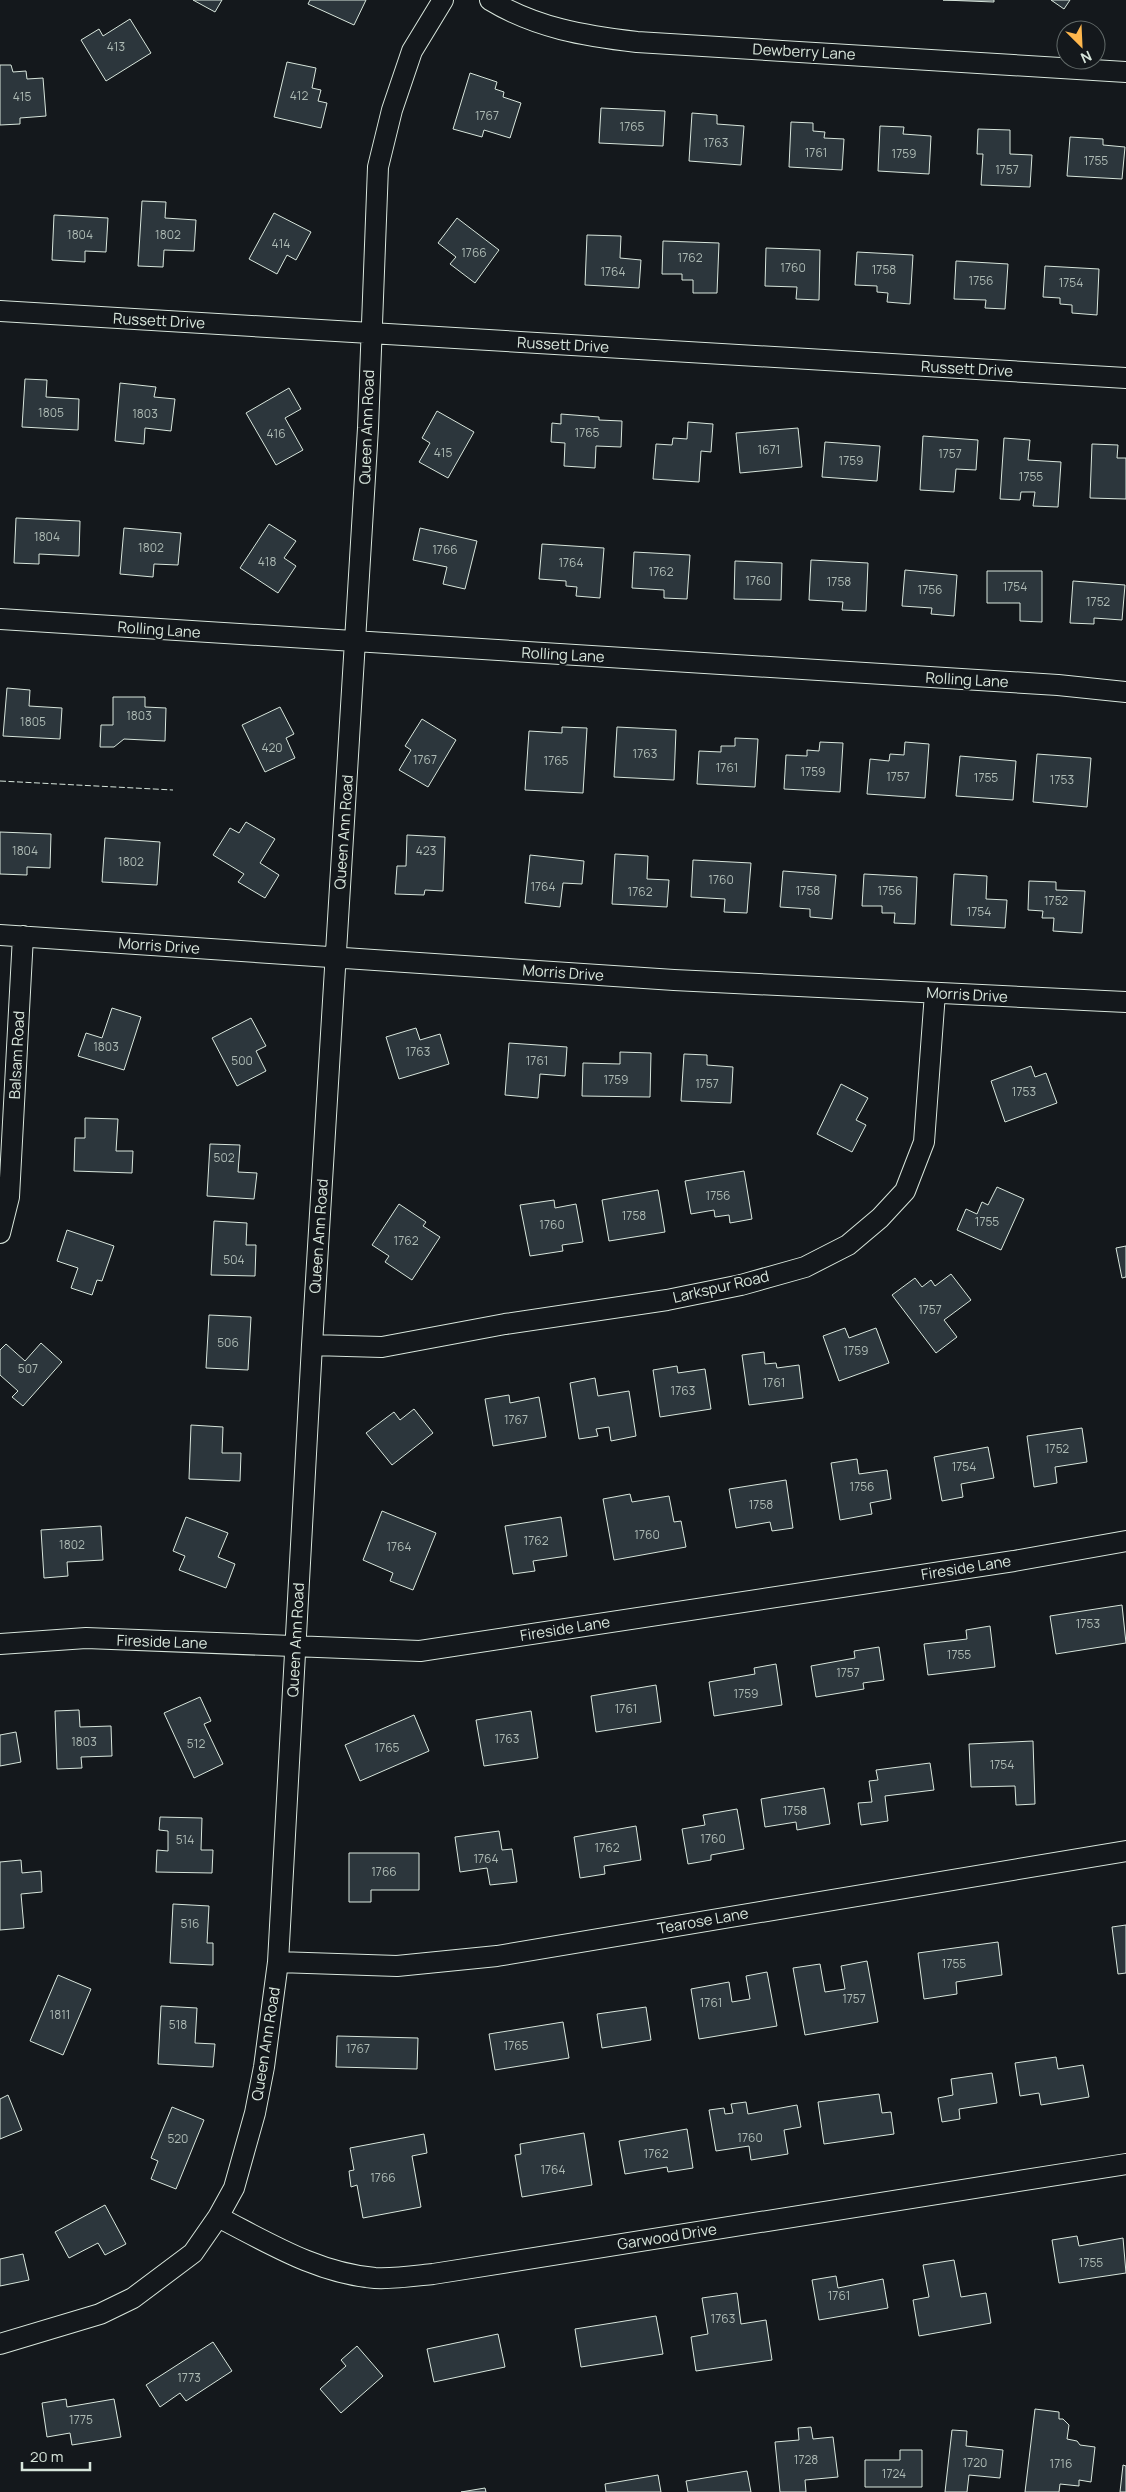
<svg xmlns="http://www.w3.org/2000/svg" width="1126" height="2492" viewBox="0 0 1126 2492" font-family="Manrope,sans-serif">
  <rect width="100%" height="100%" fill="#14181c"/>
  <path fill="#2c363c" stroke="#d8e6dc" d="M193 0H222L215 12Z
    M310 0H366L354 25 308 4Z
    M943 0H994V2Z
    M1051 0H1070L1064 9Z
    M130 19 151 53 106 81 81 40 99 29 103 36Z
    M287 62 316 68 312 88 321 90 318 101 327 103 321 128 274 117Z
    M0 65H11L13 72 26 71 27 79 43 78 46 116 20 118V124L0 125Z
    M470 73 497 82 495 89 504 92 503 97 521 103 510 138 484 130 482 137 453 129Z
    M601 108 665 111 663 146 599 143Z
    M692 113 717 115V124L744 126 741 165 689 161Z
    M791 122 813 123V131L825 132 824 138 844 139 842 170 789 167Z
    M880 126 904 127 903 134 931 136 929 174 878 171Z
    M978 129 1010 130V154L1032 155 1030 187 981 185 983 154H977Z
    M1070 137 1103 139V145L1125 147 1122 179 1067 176Z
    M142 201 166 202 165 218 196 220 194 251 164 250 163 267 138 266Z
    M274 213 311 232 296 260 287 255 277 274 249 259Z
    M54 215 108 218 106 252 85 251V262L52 260Z
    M457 218 499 250 475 283 450 264 456 257 438 243Z
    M587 235 621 236 620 258 641 260 639 288 585 285Z
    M663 241 719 243 717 293H693V280H682V274H662Z
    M766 248 820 250 819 300 796 299 797 287 765 286Z
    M857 252 913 255 910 304 887 302 888 293 877 292V286L855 285Z
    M956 261 1008 264 1005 309 985 308 986 300 954 299Z
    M1045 266 1099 269 1097 315 1072 313V305L1060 304V298L1043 297Z
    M25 379 47 380 46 397 79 399 78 430 22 427Z
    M120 383 156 387 154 397 175 399 171 431 145 428 144 444 115 441Z
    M289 388 301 409 285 418 303 450 276 465 246 413Z
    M437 411 474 432 448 478 419 462 430 443 422 438Z
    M561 414 599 417V420L622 421 621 447 596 446 595 468 564 466 565 443 551 442 552 423 561 424Z
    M688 422 713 424 711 452 701 451 699 482 653 479 656 444 672 445 673 438 687 439Z
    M798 428 802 467 740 473 736 433Z
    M923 436 978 440 976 470 956 469 954 492 920 490Z
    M1004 438 1030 440 1028 460 1061 462 1058 507 1033 506 1035 492H1021L1020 500 1000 499Z
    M825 442 880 446 877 481 822 477Z
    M1092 444 1118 445 1117 458H1126V499L1090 498Z
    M16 518 80 521 79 556 39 554V564L14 563Z
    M269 524 296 541 284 558 296 566 278 593 240 568Z
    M124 528 181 533 178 565 154 564 153 577 120 574Z
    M420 528 477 541 465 589 443 584 447 567 413 560Z
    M542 544 604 548 600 598 576 596 577 587 566 586V581L539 579Z
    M634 552 690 555 687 599 664 598V590L632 588Z
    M811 560 868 563 866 611 842 610 843 602 809 600Z
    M735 561 782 563 781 600 734 599Z
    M905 570 957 575 954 616 931 614 932 608 902 606Z
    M987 571H1042V622L1020 621V603H987Z
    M1073 581 1125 585 1122 620 1094 618V624L1070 623Z
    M7 688 30 690 29 706 62 708 60 739 3 736Z
    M113 697H145V707L166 708 165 741 124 739 114 747H100L101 725H113Z
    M280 707 294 734 286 738 295 758 265 772 242 725Z
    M422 719 456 740 428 787 399 770 411 750 405 746Z
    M562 727 587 728 583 793 525 790 529 731 562 733Z
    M617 727 676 730 674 780 614 777Z
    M735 738 758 739 755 787 697 784 699 751 721 752V746H735Z
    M820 742 843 743 840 792 784 789 786 755 807 756V750L819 751Z
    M905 742 929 744 925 798 867 794 870 759 889 761 890 754 904 755Z
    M1037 754 1091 758 1087 807 1033 802Z
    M960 756 1016 761 1013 800 956 796Z
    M246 822 275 839 260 863 279 875 265 898 238 882 244 874 213 855 230 828 239 833Z
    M0 832 51 834 50 868 27 867V875L0 874Z
    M407 835 445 837 443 891 425 890 424 895 395 894 397 866H406Z
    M105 838 160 842 157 885 102 882Z
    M615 854 648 856 647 879 669 880 667 907 612 904Z
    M530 855 584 861 582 884 563 883 560 907 525 903Z
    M693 860 751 863 747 913 724 912 725 899 691 897Z
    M783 871 836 875 832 919 810 917V909L780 907Z
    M864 874 917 877 915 924 894 923 895 913H882V906H862Z
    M954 874 987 876 986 899 1007 900 1005 928 951 925Z
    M1029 881 1056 882V890L1085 891 1082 933 1053 931 1054 918H1042L1043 911 1028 910Z
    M112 1008 141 1017 124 1070 78 1056 86 1033 102 1038Z
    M251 1018 266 1046 256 1051 266 1071 237 1086 212 1038Z
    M416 1028 420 1040 440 1034 449 1064 399 1079 386 1037Z
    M509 1043 567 1047 565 1076 540 1074 538 1098 505 1095Z
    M620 1052 651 1053 650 1097 582 1096 583 1063 620 1064Z
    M684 1054 707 1055V1065L733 1067 731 1103 681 1101Z
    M1031 1066 1035 1077 1046 1073 1057 1103 1005 1122 991 1081Z
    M841 1084 868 1098 856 1120 866 1125 852 1152 817 1134Z
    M85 1118 118 1119 116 1151H133L132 1173 74 1171 75 1138H85Z
    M210 1144 240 1145 238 1172 257 1173 254 1199 207 1196Z
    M744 1171 752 1219 730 1223 729 1215 715 1217 714 1210 691 1214 685 1181Z
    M997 1187 1024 1199 1001 1250 957 1230 966 1209 977 1214 982 1202 988 1205Z
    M658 1190 665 1232 609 1241 602 1200Z
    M554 1200 555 1208 576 1204 583 1242 562 1245 563 1251 530 1256 520 1205Z
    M399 1204 426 1222 423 1226 440 1237 412 1280 385 1262 389 1256 372 1245Z
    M214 1221 247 1223 246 1245H256L255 1276 211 1275Z
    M67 1230 114 1246 102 1281 97 1280 92 1295 71 1288 78 1268 57 1261Z
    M1126 1246V1277L1122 1278 1116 1248Z
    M951 1274 971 1300 944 1320 957 1337 936 1353 892 1295 915 1278 922 1287 931 1280 935 1286Z
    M209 1315 251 1317 248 1370 206 1368Z
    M845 1328 849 1338 876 1328 889 1363 839 1381 823 1336Z
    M41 1343 62 1362 23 1406 12 1397 18 1391 0 1375V1350L6 1344 25 1361Z
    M764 1352 765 1364 776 1363 777 1368 799 1365 803 1398 749 1405 742 1355Z
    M677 1366 678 1373 705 1369 711 1409 660 1417 653 1370Z
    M595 1378 598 1396 629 1391 636 1436 611 1441 609 1427 596 1429 598 1436 579 1439 570 1383Z
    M509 1395 510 1403 539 1397 546 1437 493 1446 485 1399Z
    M414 1409 433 1433 392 1465 366 1433 394 1412 400 1420Z
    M191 1425 223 1427 222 1453H241L240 1481 189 1479Z
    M1082 1428 1087 1462 1055 1467 1057 1483 1034 1487 1027 1436Z
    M988 1447 994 1478 961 1484 963 1497 942 1501 934 1457Z
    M857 1459 859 1474 887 1470 891 1499 870 1503 872 1514 840 1520 831 1463Z
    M786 1480 793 1528 772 1531 770 1522 736 1528 729 1489Z
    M630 1494 632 1502 669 1496 674 1522 681 1521 686 1547 614 1560 603 1499Z
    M382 1511 436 1533 413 1590 390 1581 393 1573 363 1560Z
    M186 1517 228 1533 218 1557 235 1564 226 1588 179 1570 185 1556 173 1551Z
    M561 1517 567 1556 533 1561 535 1571 513 1574 505 1526Z
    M101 1526 103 1560 67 1562 68 1576 44 1578 41 1530Z
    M1122 1605 1126 1643 1056 1654 1050 1616Z
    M990 1626 995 1667 928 1675 924 1644 967 1639 966 1630Z
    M879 1647 884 1680 863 1683 864 1689 816 1697 811 1666 855 1658 854 1651Z
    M776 1664 782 1705 714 1716 709 1682 755 1674 754 1668Z
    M656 1685 661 1722 596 1732 591 1696Z
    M200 1697 211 1721 204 1724 223 1764 194 1778 164 1713Z
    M79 1710 80 1727 111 1726 112 1756 81 1757 82 1768 57 1769 55 1711Z
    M531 1711 538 1758 484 1766 476 1720Z
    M414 1715 429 1751 360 1781 345 1745Z
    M16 1732 21 1762 0 1766V1735Z
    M1033 1741 1035 1804 1016 1805 1015 1786 971 1787 969 1744Z
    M930 1763 934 1790 885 1796 888 1821 861 1825 858 1803 872 1802 869 1781 878 1780 876 1770Z
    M824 1788 830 1824 797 1830 796 1822 765 1827 761 1799Z
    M737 1809 744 1849 711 1855V1860L688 1864 682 1829 705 1825 703 1815Z
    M160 1817 202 1818 201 1850H213L212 1873 156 1872 157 1850 168 1851V1831L159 1830Z
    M636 1826 641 1860 604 1866 605 1874 580 1878 574 1837Z
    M499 1831 502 1850 512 1849 517 1882 490 1885 487 1868 460 1872 455 1837Z
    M349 1853H419V1890H371V1902H349Z
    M21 1860 22 1873 41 1871 42 1892 21 1894 24 1928 0 1930V1862Z
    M173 1904 209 1906 207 1943H213V1965L170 1963Z
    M1126 1925V1973L1118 1974 1112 1927Z
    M998 1942 1002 1975 956 1982 957 1994 924 1999 918 1953Z
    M867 1961 878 2022 805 2035 793 1968 820 1964 825 1992 845 1989 841 1966Z
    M767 1972 777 2026 699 2039 691 1989 729 1982 732 2002 750 1999 746 1976Z
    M58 1975 91 1989 63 2055 30 2041Z
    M161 2006 197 2008 195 2043 215 2044 213 2067 158 2064Z
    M646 2007 651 2040 602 2048 597 2014Z
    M563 2022 569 2058 495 2070 489 2034Z
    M337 2036 418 2038 417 2069 336 2067Z
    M1056 2057 1058 2069 1083 2065 1089 2097 1041 2105 1039 2093 1020 2096 1015 2063Z
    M992 2073 997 2103 959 2109 960 2119 942 2122 938 2098 953 2095 951 2079Z
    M879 2094 882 2113 891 2112 894 2134 824 2144 818 2102Z
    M8 2095 22 2130 0 2139V2099Z
    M746 2102 748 2114 797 2105 801 2127 784 2130 788 2154 751 2160 749 2146 716 2151 709 2110 724 2108 725 2114 733 2113 731 2104Z
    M172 2107 204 2120 176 2189 151 2179 158 2161 151 2158Z
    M687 2129 693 2168 668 2172 667 2167 625 2174 619 2141Z
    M584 2133 592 2185 522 2197 515 2155 521 2154 520 2144Z
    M424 2134 427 2153 412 2156 421 2207 363 2218 357 2185 351 2187 349 2171 354 2170 350 2148Z
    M105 2205 126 2244 105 2255 98 2243 69 2258 55 2232Z
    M1077 2236 1079 2246 1123 2238 1126 2273 1059 2283 1052 2240Z
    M23 2254 29 2280 0 2286V2259Z
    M954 2260 961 2297 986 2293 991 2323 919 2336 913 2300 929 2297 923 2265Z
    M836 2276 838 2288 883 2279 888 2308 819 2320 812 2280Z
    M737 2293 741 2324 766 2320 772 2360 696 2371 691 2337 708 2334 702 2298Z
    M656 2316 663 2354 581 2367 575 2329Z
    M498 2334 505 2367 434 2382 427 2349Z
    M213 2342 232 2371 186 2401 180 2393 160 2407 146 2385Z
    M357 2346 383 2376 341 2413 320 2389 346 2366 341 2360Z
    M66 2399 67 2407 114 2399 121 2437 72 2445 70 2433 47 2437 42 2403Z
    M1035 2409 1059 2412V2419H1063L1069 2425 1067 2439 1077 2441 1080 2445 1095 2447 1091 2482 1079 2480V2486L1060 2484 1059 2492H1025Z
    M811 2427 813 2439 833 2437 838 2477 805 2480 806 2492H780L775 2442 799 2440 798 2428Z
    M952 2430 967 2431 966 2446 1003 2450 1000 2478 969 2475 967 2492H945Z
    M900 2450H922V2487H865V2460H900Z
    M1123 2465 1126 2466V2492H1120Z
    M747 2471 751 2492H688L686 2481Z
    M658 2475 661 2492H606L605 2484Z
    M485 2488 486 2492H461Z"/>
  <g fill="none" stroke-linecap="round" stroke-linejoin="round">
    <g stroke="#d8e6dc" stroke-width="22">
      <path id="street" d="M490 0C536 28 585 36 637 42L1126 72
        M0 311 1126 378
        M0 619 1058 685 1126 692
        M0 935 674 980 1126 1002
        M0 1233 9 1197 23 936
        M312 1345 382 1347 505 1324 667 1300 741 1285 805 1267 848 1245 880 1218 905 1191 924 1142 935 993
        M0 1644 86 1638 420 1651 1014 1561 1126 1541
        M278 1962 397 1966 497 1956 1126 1851
        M218 2217C269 2243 317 2273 375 2278 394 2279 414 2276 433 2274L1126 2164
        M0 2344 100 2314 133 2298 193 2253 218 2217 234 2188 255 2113 264 2067 278 1962 312 1345 368 428 378 167 392 110 412 51 443 0"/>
    </g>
    <use href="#street" stroke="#14181c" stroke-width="20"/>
    <path stroke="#d8e6dc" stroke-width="1" stroke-dasharray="6 2.5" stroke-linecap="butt" d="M0 781 173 790"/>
  </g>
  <g text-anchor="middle" stroke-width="4" stroke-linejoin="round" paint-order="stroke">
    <g font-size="12" fill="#adbab4">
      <text x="116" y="51">413</text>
      <text x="299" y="100">412</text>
      <text x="22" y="101">415</text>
      <text x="487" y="120">1767</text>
      <text x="632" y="131">1765</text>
      <text x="716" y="147">1763</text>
      <text x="816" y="157">1761</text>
      <text x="904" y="158">1759</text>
      <text x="1096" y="165">1755</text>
      <text x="1007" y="174">1757</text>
      <text x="80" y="239">1804</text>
      <text x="168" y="239">1802</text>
      <text x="281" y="248">414</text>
      <text x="474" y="257">1766</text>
      <text x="690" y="262">1762</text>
      <text x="793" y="272">1760</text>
      <text x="884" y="274">1758</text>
      <text x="613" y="276">1764</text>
      <text x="981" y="285">1756</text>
      <text x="1071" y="287">1754</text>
      <text x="51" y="417">1805</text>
      <text x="145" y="418">1803</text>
      <text x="587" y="437">1765</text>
      <text x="276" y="438">416</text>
      <text x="769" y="454">1671</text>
      <text x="443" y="457">415</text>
      <text x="950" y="458">1757</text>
      <text x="851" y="465">1759</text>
      <text x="1031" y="481">1755</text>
      <text x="47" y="541">1804</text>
      <text x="151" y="552">1802</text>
      <text x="445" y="554">1766</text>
      <text x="267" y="566">418</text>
      <text x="571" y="567">1764</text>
      <text x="661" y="576">1762</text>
      <text x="758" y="585">1760</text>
      <text x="839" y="586">1758</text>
      <text x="1015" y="591">1754</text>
      <text x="930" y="594">1756</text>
      <text x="1098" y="606">1752</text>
      <text x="139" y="720">1803</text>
      <text x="33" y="726">1805</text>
      <text x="272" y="752">420</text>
      <text x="645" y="758">1763</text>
      <text x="425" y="764">1767</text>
      <text x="556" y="765">1765</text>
      <text x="727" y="772">1761</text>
      <text x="813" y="776">1759</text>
      <text x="898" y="781">1757</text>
      <text x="986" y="782">1755</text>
      <text x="1062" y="784">1753</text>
      <text x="25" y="855">1804</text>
      <text x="426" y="855">423</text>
      <text x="131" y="866">1802</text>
      <text x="721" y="884">1760</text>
      <text x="543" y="891">1764</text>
      <text x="808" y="895">1758</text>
      <text x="890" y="895">1756</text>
      <text x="640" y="896">1762</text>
      <text x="1056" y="905">1752</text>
      <text x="979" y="916">1754</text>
      <text x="106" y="1051">1803</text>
      <text x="418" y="1056">1763</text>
      <text x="242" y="1065">500</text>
      <text x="537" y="1065">1761</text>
      <text x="616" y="1084">1759</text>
      <text x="707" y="1088">1757</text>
      <text x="1024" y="1096">1753</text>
      <text x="224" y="1162">502</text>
      <text x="718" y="1200">1756</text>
      <text x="634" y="1220">1758</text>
      <text x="987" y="1226">1755</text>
      <text x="552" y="1229">1760</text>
      <text x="406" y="1245">1762</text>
      <text x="234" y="1264">504</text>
      <text x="930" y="1314">1757</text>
      <text x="228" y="1347">506</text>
      <text x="856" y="1355">1759</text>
      <text x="28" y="1373">507</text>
      <text x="774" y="1387">1761</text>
      <text x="683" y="1395">1763</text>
      <text x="516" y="1424">1767</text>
      <text x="1057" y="1453">1752</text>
      <text x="964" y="1471">1754</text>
      <text x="862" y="1491">1756</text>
      <text x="761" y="1509">1758</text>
      <text x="647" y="1539">1760</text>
      <text x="536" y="1545">1762</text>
      <text x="72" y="1549">1802</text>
      <text x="399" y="1551">1764</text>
      <text x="1088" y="1628">1753</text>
      <text x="959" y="1659">1755</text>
      <text x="848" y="1677">1757</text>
      <text x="746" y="1698">1759</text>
      <text x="626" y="1713">1761</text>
      <text x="507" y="1743">1763</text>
      <text x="84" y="1746">1803</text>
      <text x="196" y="1748">512</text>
      <text x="387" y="1752">1765</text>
      <text x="1002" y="1769">1754</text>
      <text x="795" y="1815">1758</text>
      <text x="713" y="1843">1760</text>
      <text x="185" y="1844">514</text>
      <text x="607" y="1852">1762</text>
      <text x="486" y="1863">1764</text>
      <text x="384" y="1876">1766</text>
      <text x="190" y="1928">516</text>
      <text x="954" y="1968">1755</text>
      <text x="854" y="2003">1757</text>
      <text x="711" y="2007">1761</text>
      <text x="60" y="2019">1811</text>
      <text x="178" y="2029">518</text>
      <text x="516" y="2050">1765</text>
      <text x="358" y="2053">1767</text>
      <text x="750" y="2142">1760</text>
      <text x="178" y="2143">520</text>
      <text x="656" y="2158">1762</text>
      <text x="553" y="2174">1764</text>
      <text x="383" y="2182">1766</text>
      <text x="1091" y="2267">1755</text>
      <text x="839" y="2300">1761</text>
      <text x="723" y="2323">1763</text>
      <text x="189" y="2382">1773</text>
      <text x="81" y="2424">1775</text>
      <text x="806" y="2464">1728</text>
      <text x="975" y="2467">1720</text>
      <text x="1061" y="2468">1716</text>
      <text x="894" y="2478">1724</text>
    </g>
    <g font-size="15" fill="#d8e6dc" stroke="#14181c">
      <text transform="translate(804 52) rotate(3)" y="5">Dewberry Lane</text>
      <text transform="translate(159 321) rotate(3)" y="5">Russett Drive</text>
      <text transform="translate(563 345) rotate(3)" y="5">Russett Drive</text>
      <text transform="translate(967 369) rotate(3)" y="5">Russett Drive</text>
      <text transform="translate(367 427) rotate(-88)" y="5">Queen Ann Road</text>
      <text transform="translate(159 630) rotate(4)" y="5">Rolling Lane</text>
      <text transform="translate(563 655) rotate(3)" y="5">Rolling Lane</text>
      <text transform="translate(967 680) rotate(3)" y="5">Rolling Lane</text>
      <text transform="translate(344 832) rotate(-86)" y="5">Queen Ann Road</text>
      <text transform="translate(159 946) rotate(4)" y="5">Morris Drive</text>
      <text transform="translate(563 973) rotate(4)" y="5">Morris Drive</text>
      <text transform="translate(967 995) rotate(3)" y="5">Morris Drive</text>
      <text transform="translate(17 1055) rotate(-87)" y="5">Balsam Road</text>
      <text transform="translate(319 1236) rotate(-86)" y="5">Queen Ann Road</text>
      <text transform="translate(721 1287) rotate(-13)" y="5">Larkspur Road</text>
      <text transform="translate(966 1568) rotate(-9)" y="5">Fireside Lane</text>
      <text transform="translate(565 1629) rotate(-9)" y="5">Fireside Lane</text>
      <text transform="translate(296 1640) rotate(-87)" y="5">Queen Ann Road</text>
      <text transform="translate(162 1642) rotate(2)" y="5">Fireside Lane</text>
      <text transform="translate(703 1921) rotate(-10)" y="5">Tearose Lane</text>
      <text transform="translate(266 2044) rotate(-81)" y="5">Queen Ann Road</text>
      <text transform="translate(667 2237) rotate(-9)" y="5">Garwood Drive</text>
    </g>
  </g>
  <g transform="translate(1081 45) rotate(156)"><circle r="24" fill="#14181c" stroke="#626a69"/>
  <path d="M0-4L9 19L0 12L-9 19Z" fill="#ffb74d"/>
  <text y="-8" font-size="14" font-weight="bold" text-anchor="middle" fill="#d8e6dc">N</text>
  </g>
  <path d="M22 2462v8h68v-8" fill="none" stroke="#d8e6dc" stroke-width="2.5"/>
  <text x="30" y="2462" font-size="15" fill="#d8e6dc" stroke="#14181c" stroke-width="4" paint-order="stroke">20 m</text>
</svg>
